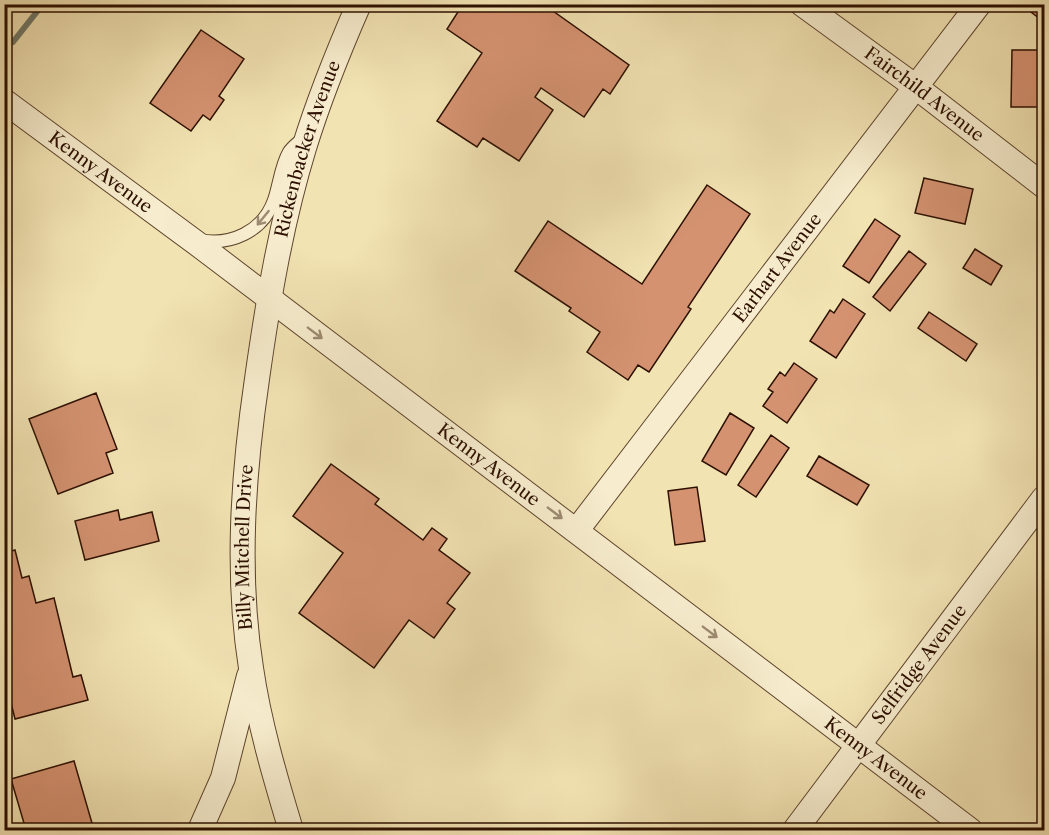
<svg xmlns="http://www.w3.org/2000/svg" width="1049" height="835" viewBox="0 0 1049 835" font-family="'Libre Caslon Text',serif">
  <rect width="100%" height="100%" fill="#f2e3b3"/>
  <filter id="stains"><feTurbulence type="fractalNoise" baseFrequency=".00333" numOctaves="4"/><feColorMatrix values="0 0 0 0 .2 0 0 0 0 .09 0 0 0 0 .02 0 0 0 .5 -.17"/></filter>
  <radialGradient id="worn" r=".72"><stop offset=".6" stop-color="#630" stop-opacity="0"/><stop offset="1" stop-color="#630" stop-opacity=".3"/></radialGradient>
  <g fill="none" stroke-linecap="round" stroke-linejoin="round">
    <path stroke="#6f7869" stroke-width="6" d="M13 42 43 4"/>
  </g>
  <path fill="#d49271" stroke="#2d1000" stroke-width="1.5" d="M463 4H543L629 65 610 94 603 89 584 117 541 88 535 97 553 110 519 161 483 138 477 147 437 121 482 53 447 29Z
    M1036 4H1044V22L1031 12Z
    M201 30 244 59 219 96 224 100 210 120 203 115 191 131 150 103Z
    M1012 50H1041V107H1011Z
    M924 178 973 189 965 224 915 213Z
    M707 185 750 214 688 307 691 309 649 372 638 365 628 380 587 352 600 332 569 311 571 308 515 271 548 221 642 284Z
    M875 219 900 236 869 283 843 266Z
    M975 249 1002 266 991 285 963 268Z
    M909 251 926 264 890 311 873 297Z
    M843 299 865 314 836 358 810 341 830 310 834 313Z
    M929 312 977 344 966 361 918 328Z
    M794 363 817 379 787 423 763 406 773 392 768 389 780 372 785 376Z
    M96 393 117 449 106 453 113 473 58 494 29 419Z
    M730 413 754 428 726 475 702 461Z
    M771 435 789 448 756 497 738 485Z
    M819 456 869 485 857 505 807 476Z
    M331 464 379 499 375 504 423 540 432 528 447 539 439 550 470 573 447 603 455 609 434 638 409 620 374 668 299 613 343 553 293 516Z
    M697 487 705 541 675 545 668 491Z
    M118 510 120 520 152 512 159 541 85 560 75 521Z
    M15 550 22 578 29 576 36 603 54 598 73 677 81 675 88 700 15 719 4 675V553Z
    M74 761 94 830H26L11 779Z"/>
  <g fill="none" stroke-linecap="round" stroke-linejoin="round">
    <g stroke="#5e452d" stroke-width="14">
      <path id="lane" d="M199 240C230 246 263 232 274 200 279 186 281 165 289 152 292 147 298 143 302 139"/>
    </g>
    <g stroke="#5e452d" stroke-width="26">
      <g id="street">
        <path id="s1" d="M802 4 916 87 1044 186"/>
        <path id="s2" d="M4 101 203 248 970 830"/>
        <path id="s3" d="M577 530 979 4"/>
        <path d="M200 830 223 778 249 676"/>
        <path id="s4" d="M291 830C275 777 259 723 251 668 236 573 243 474 257 379 268 301 281 223 304 148 319 99 338 52 359 4"/>
        <path id="s5" d="M795 830 1044 498"/>
      </g>
    </g>
    <use href="#lane" stroke="#f7edce" stroke-width="12"/>
    <use href="#street" stroke="#f7edce" stroke-width="24"/>
  </g>
  <defs><path id="oneway-shaft" d="M-6 0H5M1.5-3L5.5 0L1.5 3" fill="none" stroke-width="1.6" stroke-linecap="round" stroke-linejoin="round" transform="scale(1.5)"/></defs>
  <g stroke="#9c8a71">
    <use href="#oneway-shaft" transform="translate(263 218) rotate(129)"/>
    <use href="#oneway-shaft" transform="translate(315 333) rotate(37)"/>
    <use href="#oneway-shaft" transform="translate(555 513) rotate(37)"/>
    <use href="#oneway-shaft" transform="translate(710 632) rotate(37)"/>
  </g>
  <g text-anchor="middle" stroke-width="4.5" stroke-linejoin="round" paint-order="stroke">
    <g font-size="18" fill="#2d1000" stroke="#f7edce">
      <text dy="6" stroke="none"><textPath href="#s1" startOffset="152">Fairchild Avenue</textPath></text>
      <text dy="6" stroke="none"><textPath href="#s4" startOffset="693">Rickenbacker Avenue</textPath></text>
      <text dy="6" stroke="none"><textPath href="#s2" startOffset="120">Kenny Avenue</textPath></text>
      <text dy="6" stroke="none"><textPath href="#s3" startOffset="330">Earhart Avenue</textPath></text>
      <text dy="6" stroke="none"><textPath href="#s2" startOffset="606">Kenny Avenue</textPath></text>
      <text dy="6" stroke="none"><textPath href="#s4" startOffset="288">Billy Mitchell Drive</textPath></text>
      <text dy="6" stroke="none"><textPath href="#s5" startOffset="207">Selfridge Avenue</textPath></text>
      <text dy="6" stroke="none"><textPath href="#s2" startOffset="1092">Kenny Avenue</textPath></text>
    </g>
  </g>
  <rect width="1049" height="835" fill="none" stroke="#f2e3b3" stroke-width="24"/>
  <rect x="6" y="6" width="1037" height="823" fill="none" stroke="#2d1000" stroke-width="3"/>
  <rect x="12" y="12" width="1025" height="811" fill="none" stroke="#2d1000" stroke-width="1.5"/>
  <rect width="100%" height="100%" filter="url(#stains)"/>
  <rect width="100%" height="100%" fill="url(#worn)"/>
</svg>
